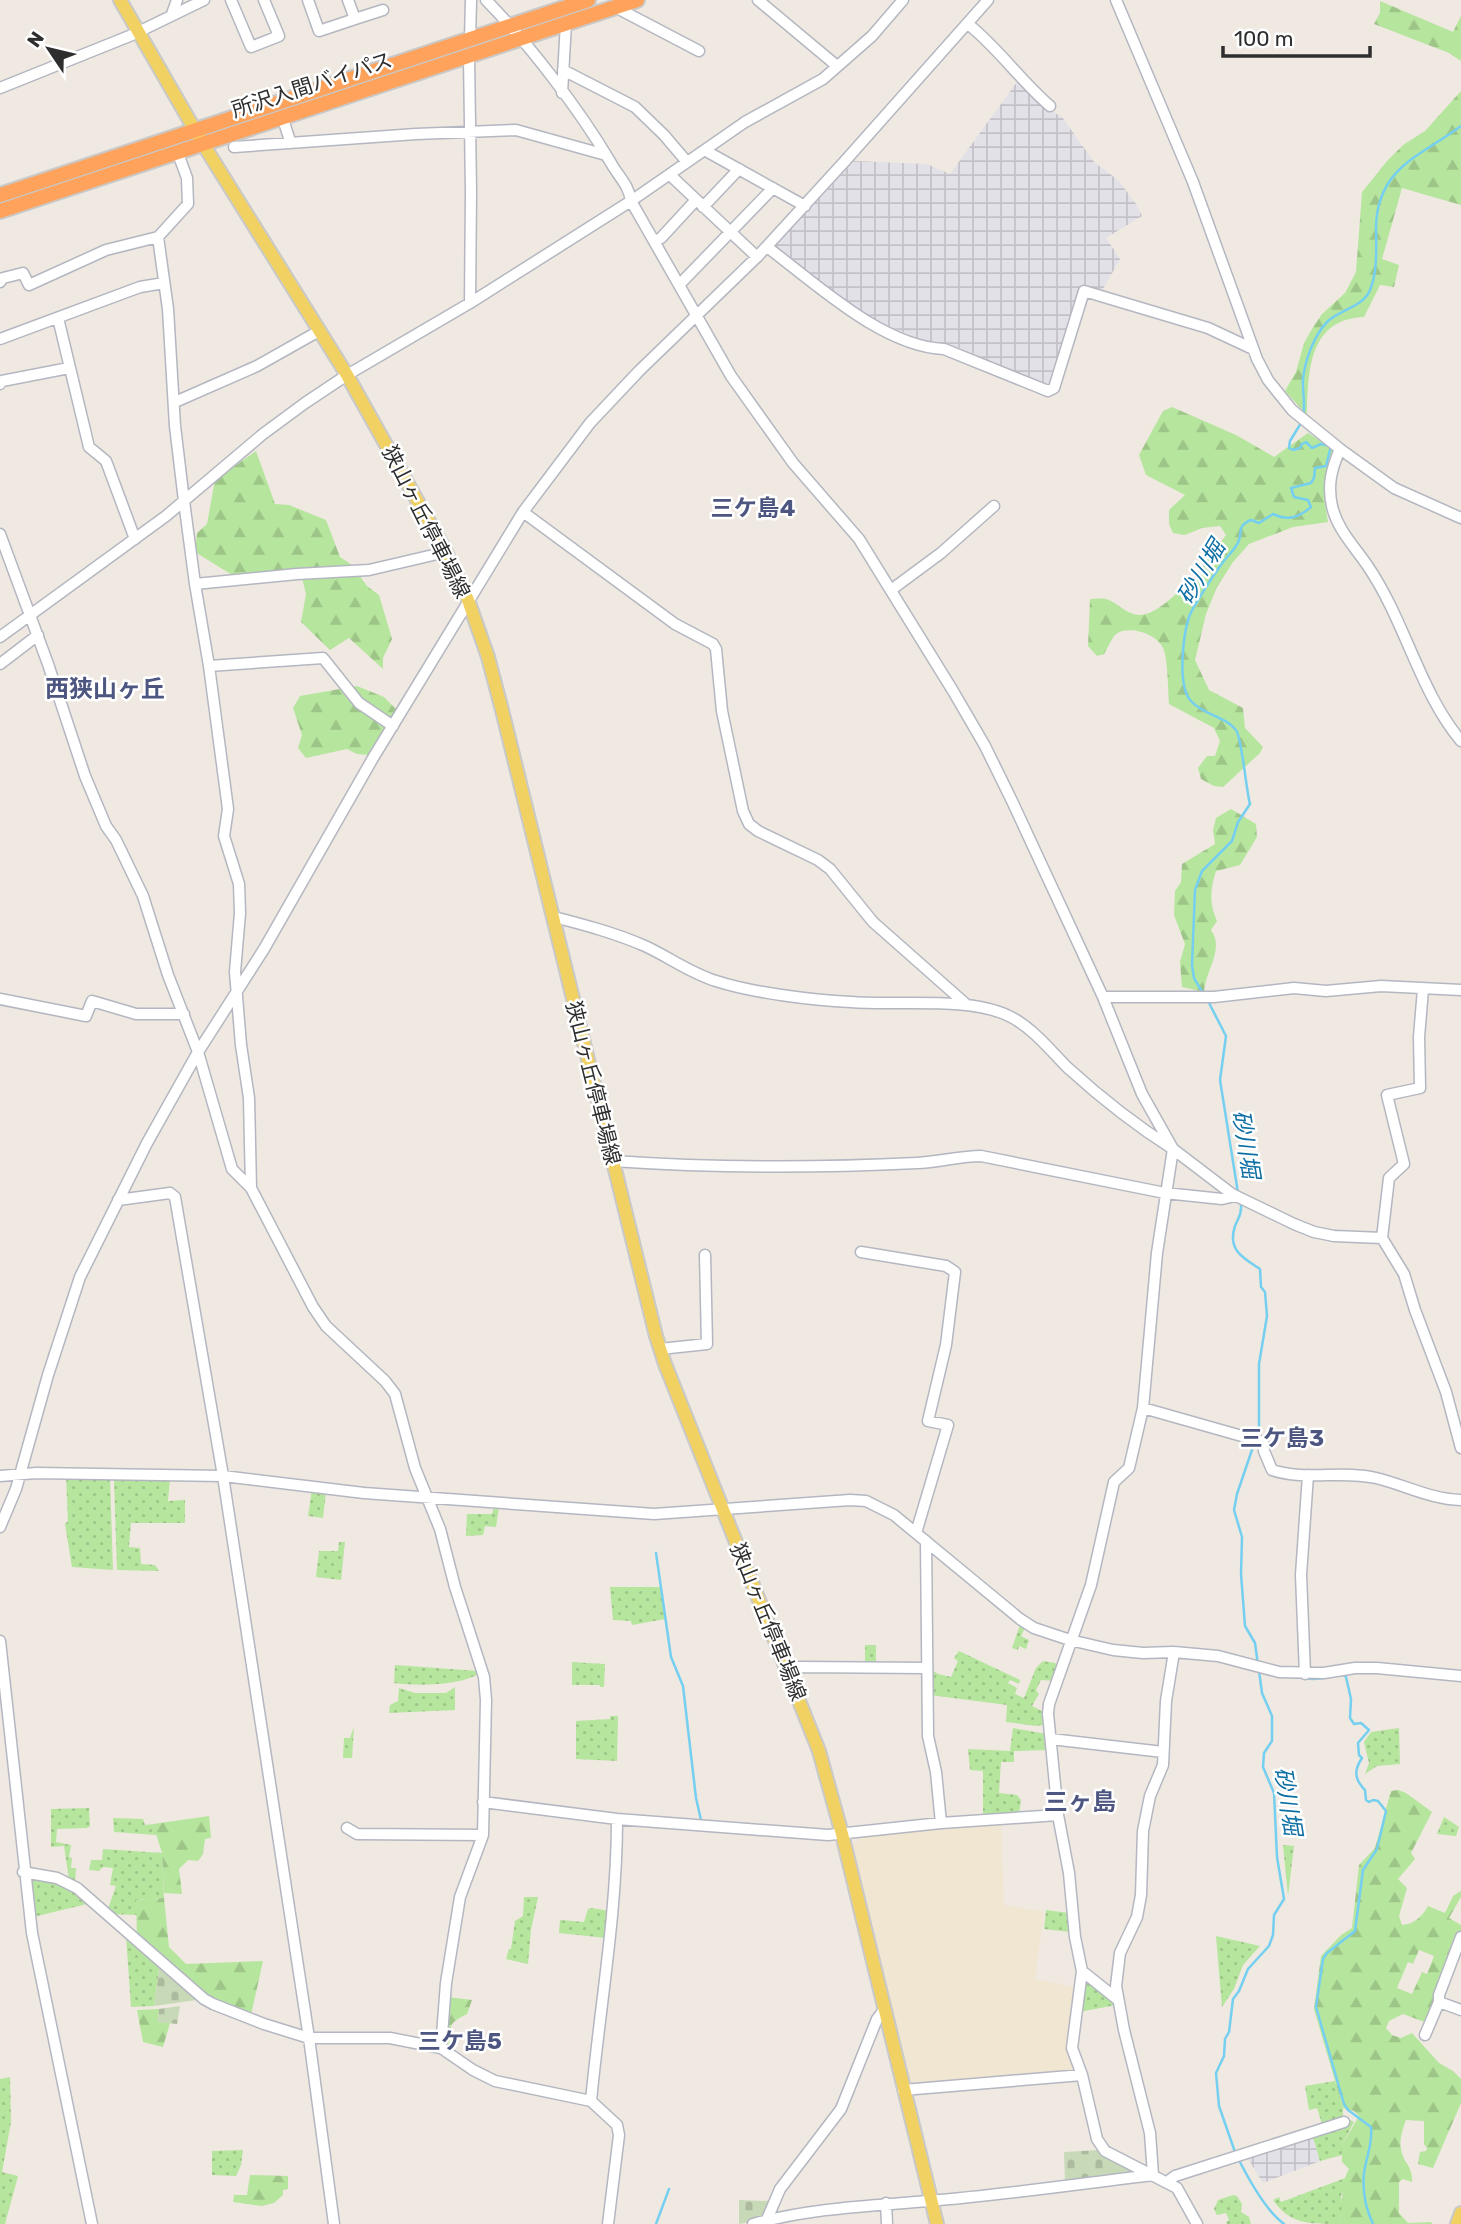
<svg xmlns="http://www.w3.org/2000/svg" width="1461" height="2224" viewBox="0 0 1461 2224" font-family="Rubik,'Noto Sans JP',sans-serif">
  <defs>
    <pattern id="industrial-grid" width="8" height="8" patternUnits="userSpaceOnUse" patternTransform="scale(1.75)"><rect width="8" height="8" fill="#e3e1e8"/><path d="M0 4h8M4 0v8" fill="none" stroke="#c3c1c7"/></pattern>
    <pattern id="green-dots" width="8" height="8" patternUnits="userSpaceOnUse" patternTransform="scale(1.75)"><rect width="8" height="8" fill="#b6e59e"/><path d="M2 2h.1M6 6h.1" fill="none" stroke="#9dc588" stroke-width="1.8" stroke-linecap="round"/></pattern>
    <pattern id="forest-firs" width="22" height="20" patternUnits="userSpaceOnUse" patternTransform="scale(1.75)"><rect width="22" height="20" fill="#b6e59e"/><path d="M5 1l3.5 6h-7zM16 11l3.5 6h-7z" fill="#9dc588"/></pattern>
    <pattern id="cemetery-stones" width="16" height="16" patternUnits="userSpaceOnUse" patternTransform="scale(1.75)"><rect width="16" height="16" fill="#c8d9b8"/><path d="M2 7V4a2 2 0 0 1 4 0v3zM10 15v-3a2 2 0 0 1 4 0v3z" fill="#acbb9e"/></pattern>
  </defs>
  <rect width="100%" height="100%" fill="#efe9e1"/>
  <path fill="url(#industrial-grid)" d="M1017 82 1043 106 1062 117 1094 162 1119 181 1136 204 1142 216 1106 238 1120 259 1102 291 1082 286 1052 383 1048 385 950 344 930 343 873 320 774 247 854 161 927 164 950 174Z
    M1312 2134 1320 2161 1263 2183 1247 2157Z"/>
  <path fill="#f0e6d1" d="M1001 1822 1004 1905 1044 1912 1035 1979 1077 1988 1067 2045 1077 2069 1074 2073 914 2085 908 2081 852 1843 859 1841 858 1834Z"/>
  <path fill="url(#green-dots)" d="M66 1476 110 1477 113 1570 72 1567 65 1524 68 1521Z
    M116 1477 170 1479 168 1501 185 1500V1523H131L129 1547 140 1548 141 1564 155 1565 159 1571 117 1570 114 1480Z
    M312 1490 326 1492 323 1518 308 1516Z
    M494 1505 499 1507 496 1527 485 1526 483 1535 466 1536 467 1514H492Z
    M339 1542H345L341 1580 316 1577 319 1551H338Z
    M610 1587H660L665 1619 632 1625 631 1621 613 1620Z
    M1020 1625 1025 1628 1021 1636 1029 1640 1026 1649 1019 1646 1018 1650 1012 1648Z
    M865 1645H876V1664H865Z
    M959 1651 1020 1680 1019 1684 1010 1680 1008 1683 1017 1688 1015 1694 1024 1698 1036 1668 1043 1661 1055 1663 1058 1668 1055 1681 1041 1680 1036 1690 1039 1694 1032 1706 1046 1713V1724L1036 1726 1006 1722 1007 1705 930 1695 929 1668 938 1674 951 1677 958 1661 954 1658Z
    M572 1662 605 1664 604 1687H600V1685H572Z
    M395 1665 478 1671 479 1674C456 1686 419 1686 394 1683Z
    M455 1687V1710L389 1713 390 1705 398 1701 399 1688 415 1693H446Z
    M610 1716H618L617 1761 576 1759V1721L610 1719Z
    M354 1727 352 1758H343L344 1738H350Z
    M1013 1728 1046 1734 1049 1750 1014 1751V1762H1001L999 1793 1017 1795 1021 1800 1019 1815 983 1817V1771L970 1770 968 1749 1010 1751Z
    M1399 1728 1400 1764 1377 1766 1365 1774 1369 1763 1364 1742 1371 1732Z
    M89 1808 90 1826 87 1828 57 1829 56 1842 71 1845 69 1857 72 1858 71 1868H76L75 1883 69 1879 64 1846 51 1847V1809Z
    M1444 1817 1459 1827 1456 1836 1437 1834Z
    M113 1818 143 1819 145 1825 153 1824 157 1835 114 1832Z
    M1283 1845 1294 1846 1288 1896Z
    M103 1849 162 1853 164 1898 136 1900 137 1915 111 1914 105 1909 109 1906 116 1886 110 1885 113 1868 103 1867 99 1871 89 1870 91 1860H102Z
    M31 1876 65 1883 91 1903 33 1917 29 1878Z
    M524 1897H538L531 1930 528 1964 506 1959 509 1949H511L515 1921 523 1916Z
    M592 1908 609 1911 606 1938 559 1933 560 1920 584 1922 588 1909Z
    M1046 1910 1069 1913 1070 1932 1044 1929Z
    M126 1936 160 1962 154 2006 131 2007Z
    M1216 1936 1260 1946 1243 1965 1234 1989 1222 2007Z
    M1088 1978 1115 2000 1116 2005 1079 2012 1083 1980Z
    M10 2077 11 2122 2 2172 18 2176 5 2224H0V2079Z
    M1335 2081 1343 2108V2118L1322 2124 1317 2108 1309 2110 1305 2086Z
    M1350 2120 1354 2122 1342 2145V2155L1320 2161 1312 2134Z
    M243 2150 241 2165 236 2176 212 2175V2151Z
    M1348 2177 1341 2196 1343 2208 1338 2224C1308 2224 1290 2224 1273 2200L1279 2197 1281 2202Z
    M1233 2195 1237 2196 1242 2204 1241 2212 1249 2217 1251 2224H1227L1226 2222 1229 2220 1226 2213 1217 2215 1214 2209 1218 2200Z"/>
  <path fill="url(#forest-firs)" fill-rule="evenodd" d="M1380 1 1453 32 1461 16V61L1449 53 1374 24 1380 13Z
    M1461 91V205L1402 188 1382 259 1399 265 1394 287 1380 285 1364 317C1308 319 1308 373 1307 415L1285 391 1296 372 1304 343 1312 329 1322 314 1345 293 1356 272 1362 192 1388 160 1403 145 1425 131Z
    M1172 407 1236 435 1274 457 1308 433 1333 449 1324 497 1328 522 1293 527 1249 544 1233 562 1217 587 1206 614 1195 660 1209 690 1243 708 1245 728 1263 747 1260 753 1223 787 1214 786 1201 779 1198 768 1207 756H1215L1220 741 1214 728 1169 704C1168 691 1168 658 1163 648 1157 634 1128 624 1115 635 1111 640 1107 649 1104 654L1097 656 1088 646 1090 599C1094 599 1102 598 1106 599 1119 603 1126 615 1140 615 1166 615 1211 556 1226 535L1220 526 1202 528 1185 535 1173 533 1169 524V510L1185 495 1146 475 1139 455 1163 411Z
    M256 451 275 504 289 505 326 520 340 557 352 565 367 586 379 595 392 639 383 658V669L349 638 330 650 301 622 306 594 300 570 237 578 195 552 197 533 207 524 215 480Z
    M357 686 384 697 396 709 369 755 357 754 347 749 306 758 298 748 302 735 293 708 300 696Z
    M1231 809 1256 824 1257 837 1240 865 1216 871C1210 890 1209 903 1217 921L1211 930C1225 949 1205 971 1204 992L1182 987 1180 962 1185 944 1174 915 1175 891 1181 882 1182 864 1215 844 1213 830 1216 818Z
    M1398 1790 1406 1793 1432 1812 1411 1853 1415 1859 1398 1879 1407 1888 1399 1916 1402 1925C1414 1924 1422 1917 1428 1906L1445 1913 1453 1896 1461 1891V1897L1449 1918 1461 1925V1930L1427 2023 1403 2014 1389 2021 1386 2028 1392 2035 1401 2038 1412 2033 1439 2063 1453 2071 1461 2079V2103L1433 2168 1418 2164 1420 2152 1426 2151 1427 2148 1424 2144V2121L1406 2120C1403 2128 1399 2140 1401 2149 1403 2163 1413 2166 1412 2182L1403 2179 1399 2182V2213L1408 2223 1431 2222 1432 2224H1338C1346 2204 1338 2189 1349 2169L1342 2162V2145L1359 2116 1354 2111 1343 2108 1314 2009 1321 1956 1341 1935 1352 1928 1359 1865 1375 1848 1391 1791ZM1419 1950 1434 1956 1427 1974 1422 1972 1412 1994 1397 1988 1408 1962 1413 1964Z
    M209 1816 211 1838 205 1839 203 1854 198 1861 188 1860 179 1869 182 1894 164 1893 162 1853 153 1824Z
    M164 1898 169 1947 186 1964 263 1961 251 2015 217 2004 137 1937 136 1900Z
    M447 1997 472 2000 467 2014C438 2028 458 2030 453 2051L444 2044Z
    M159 2009 158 2022 170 2023 163 2047 143 2042 137 2010Z
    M250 2175 288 2176V2189L283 2190V2195L274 2203 262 2206 233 2202 234 2195H247Z"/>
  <path fill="url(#cemetery-stones)" d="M160 1962 199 1997 197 2000 154 2006Z
    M180 2006 177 2024 158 2022 159 2009Z
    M1099 2150 1141 2174 1065 2182 1064 2152Z
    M739 2200 766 2201 770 2200 761 2220 739 2224Z"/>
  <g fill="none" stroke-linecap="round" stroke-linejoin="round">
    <path stroke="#75cff0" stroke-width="2.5" d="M1303 416C1306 404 1302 391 1303 379 1305 360 1314 335 1328 321 1340 310 1364 306 1370 290 1378 271 1376 246 1376 226 1378 167 1421 156 1461 126
      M1204 995 1194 978 1192 965 1195 890 1202 871 1232 841 1238 822 1250 804C1246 790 1242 738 1236 730 1225 716 1203 715 1191 701 1177 686 1183 636 1189 617 1193 606 1215 573 1223 562 1227 557 1233 551 1236 546 1245 534 1234 527 1251 520L1259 523 1273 514C1288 521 1298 518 1311 507L1308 500 1294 497 1291 488 1311 483 1314 478 1315 468 1326 466 1331 446 1321 444 1312 448 1306 442 1302 444 1300 448 1293 450 1289 448 1290 441 1301 423
      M1208 1001 1226 1036 1220 1080 1238 1193
      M1241 1205C1242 1215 1238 1218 1235 1226 1227 1250 1243 1258 1260 1269L1261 1287 1265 1292 1267 1316 1259 1364V1431L1256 1438
      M1254 1444 1237 1494 1234 1510 1242 1537 1241 1574 1245 1626 1255 1643 1258 1665
      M656 1553 671 1657 683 1686 696 1798 701 1820
      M1343 1674 1346 1677 1351 1699 1350 1718 1354 1724 1361 1723 1369 1730 1358 1743 1359 1755 1362 1758C1354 1770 1354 1779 1365 1790L1366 1800 1369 1802 1373 1800 1378 1801 1386 1811 1377 1849 1363 1870 1355 1931 1327 1953 1323 1959 1316 2007 1344 2104 1348 2110 1371 2127C1373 2143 1366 2158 1364 2173 1362 2192 1365 2207 1373 2224
      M1295 1677 1313 1679 1323 1678
      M1235 2152 1219 2106 1216 2073 1224 2056 1225 2039 1229 2032 1233 1999 1239 1991 1248 1969 1269 1946 1273 1935 1274 1915 1284 1899 1277 1857 1274 1793 1263 1767 1264 1753 1272 1741V1716L1262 1693 1259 1671
      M1238 2158C1249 2180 1265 2210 1284 2224
      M656 2224 669 2189"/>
    <g stroke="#b4b7c1" stroke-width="13">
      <path id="minor" d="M231 0 251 47 279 36 264 0
        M308 0 319 31 355 19 348 0
        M486 0C530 45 579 109 611 163 618 176 629 185 631 201L731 376 793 463 859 539 953 691 985 746 1012 801 1103 997 1142 1094 1173 1149 1232 1194 1294 1224 1314 1232 1334 1236 1382 1238 1404 1274 1415 1310 1446 1392 1461 1448
        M758 0 837 66
        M1116 0 1193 182 1257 359 1268 380 1292 410 1340 449 1394 488 1461 518
        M615 7 699 51
        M172 14 177 0
        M355 19 383 10
        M968 24C998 48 1021 81 1050 106
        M470 39 471 0
        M469 57 471 192 470 303
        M563 70 635 107 664 135 687 162
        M0 88 132 35 204 0
        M562 93 566 23
        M282 116 290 141
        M234 147 416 134 516 130 606 155
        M706 151 805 206
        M180 159 187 178 188 204 158 237 168 309 175 426 184 501 195 584 209 666 228 809 224 836 239 884 240 913 235 972 241 1045 249 1098 251 1188
        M670 175 757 257
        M703 207 739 169
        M655 241 661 238 696 200
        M767 247C815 283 883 347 944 349L1048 391 1054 388 1084 291 1208 328 1253 349
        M0 282 3 278 23 273 29 285 106 250 158 237
        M680 284 773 188
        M58 318 89 447 106 461 135 539
        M0 339 140 287 164 283
        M0 384 2 381 69 368
        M175 402 257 366 319 331
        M1340 449C1332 468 1327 484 1332 506 1337 529 1354 546 1367 565 1405 620 1419 691 1461 741
        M523 512 675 624 713 644 716 649 722 711 743 811 749 824 758 831 818 860 830 869 873 922 967 1005
        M0 534 48 664 85 776 106 826 116 840 143 896 168 975 198 1052 232 1169 251 1188 313 1307 326 1326 385 1381 395 1394 415 1468 440 1529 455 1587 484 1677 486 1700 483 1835 460 1897 446 1983 441 2048
        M195 584 297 574 369 570 446 552
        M891 590 941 553 994 506
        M0 637 166 516 263 434 305 403 347 375 470 303 631 201 745 122 823 79 872 36 903 0
        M0 664 38 635
        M209 666 323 658 359 703 393 726
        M554 917C585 925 615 933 645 946 669 957 690 973 716 981 753 993 812 1000 851 1002 897 1006 968 996 1009 1016 1032 1027 1050 1050 1068 1068 1101 1098 1135 1125 1173 1149L1157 1253 1143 1408 1129 1468 1114 1482 1091 1585 1049 1704 1048 1714 1058 1815 1069 1873 1075 1937 1082 1971 1072 2048 1082 2075 1097 2139 1105 2151 1177 2188 1197 2224
        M1103 997H1214L1294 988 1326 991 1381 986 1461 990
        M0 999 86 1016 92 1001 136 1014H184
        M613 1161C714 1168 815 1168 917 1163 939 1162 960 1156 981 1156L1165 1193 1222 1199 1235 1196
        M118 1200 170 1193 175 1197 223 1476 309 2038 334 2224
        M1382 1238 1389 1178 1404 1164 1387 1095 1420 1088 1419 1037 1423 989
        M861 1252 946 1266 955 1272 946 1345 928 1421 948 1425 916 1533
        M660 1349 707 1344 705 1255
        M1143 1408 1263 1442 1264 1451 1272 1470C1305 1481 1342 1470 1376 1478 1405 1485 1430 1499 1461 1500
        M0 1476 36 1473 223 1476 364 1493 654 1514 850 1500 866 1501 894 1515 1020 1619 1034 1628 1070 1640 1113 1650 1143 1653 1174 1652 1218 1656 1279 1672 1324 1673 1355 1668H1377L1461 1676
        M0 1527 16 1489 48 1375 80 1277 147 1143 198 1052 264 949 373 758 523 512 590 423 639 371 757 257 845 161 988 0
        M926 1541 928 1736 936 1772 941 1823
        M0 1641 32 1933 92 2224
        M787 1670 799 1667 926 1668
        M1305 1674 1301 1575 1308 1475
        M1051 1739 1163 1752
        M483 1802 617 1819 828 1835 941 1823 1058 1815
        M347 1828 357 1834 483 1835
        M23 1872 57 1878 77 1888 204 1999 213 2004 264 2024 309 2038H390L441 2048 473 2070 495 2081 591 2101 617 2125 619 2135 608 2224
        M1082 1971 1117 1999
        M1439 2002 1461 2010
        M1425 2035 1439 2002V1995L1461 1937
        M903 2090 1082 2075
        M591 2101C600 2006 617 1913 617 1819
        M1167 2182 1175 2176 1344 2122
        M886 2203 887 2224
        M753 2224C811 2208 869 2206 928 2201 1003 2195 1078 2184 1153 2175L1150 2133 1124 2030 1116 1986 1120 1953 1137 1917 1141 1895 1143 1831 1150 1796 1163 1765 1166 1701 1174 1652
        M765 2224 780 2189 841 2109 877 2019 884 2010"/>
    </g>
    <g stroke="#c9c9c9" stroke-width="16">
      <path id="major" d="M120 0 203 144 347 375 446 552 468 600 488 657 502 710 656 1336 665 1364 819 1751 842 1834 937 2224
        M1457 2224 1461 2213"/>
    </g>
    <g stroke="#c9c9c9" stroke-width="18">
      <path id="highway" d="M0 195 588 0
        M0 211 637 0"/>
    </g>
    <use href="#minor" stroke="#fff" stroke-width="10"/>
    <use href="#major" stroke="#f2d163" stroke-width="12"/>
    <use href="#highway" stroke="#ffa35c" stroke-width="14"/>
  </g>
  <g text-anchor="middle" stroke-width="5" stroke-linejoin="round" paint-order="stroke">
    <g font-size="21" fill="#2e2e2e" stroke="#fff">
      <text transform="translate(312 85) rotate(-18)" y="7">所沢入間バイパス</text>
      <text transform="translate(426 522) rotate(63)" y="7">狭山ヶ丘停車場線</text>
      <text transform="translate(593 1083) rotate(76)" y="7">狭山ヶ丘停車場線</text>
      <text transform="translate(768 1622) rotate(68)" y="7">狭山ヶ丘停車場線</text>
    </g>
    <g font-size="23" font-weight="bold" fill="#4d5680" stroke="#fff">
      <text x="753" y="516">三ケ島4</text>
      <text x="1282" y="1446">三ケ島3</text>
      <text x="460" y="2049">三ケ島5</text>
    </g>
    <g font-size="23" font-style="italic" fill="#0d6fa3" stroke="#fff">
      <text transform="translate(1201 572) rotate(-59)" y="8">砂川堀</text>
      <text transform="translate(1246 1144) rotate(81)" y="8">砂川堀</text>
      <text transform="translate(1288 1801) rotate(81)" y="8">砂川堀</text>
    </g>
    <g font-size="24" font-weight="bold" fill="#4d5680" stroke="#fff">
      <text x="105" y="697">西狭山ヶ丘</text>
      <text x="1080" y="1810">三ヶ島</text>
    </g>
  </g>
  <g transform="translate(49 49) rotate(305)" stroke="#ffffff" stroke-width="5" paint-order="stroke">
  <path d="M0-5L12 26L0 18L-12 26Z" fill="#2e2e2e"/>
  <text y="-10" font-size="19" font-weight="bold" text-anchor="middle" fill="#2e2e2e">N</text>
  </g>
  <path d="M1223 46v10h147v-10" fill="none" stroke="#2e2e2e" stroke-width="3.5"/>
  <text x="1234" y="46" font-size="21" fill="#2e2e2e" stroke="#ffffff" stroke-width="5" paint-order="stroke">100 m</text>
</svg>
